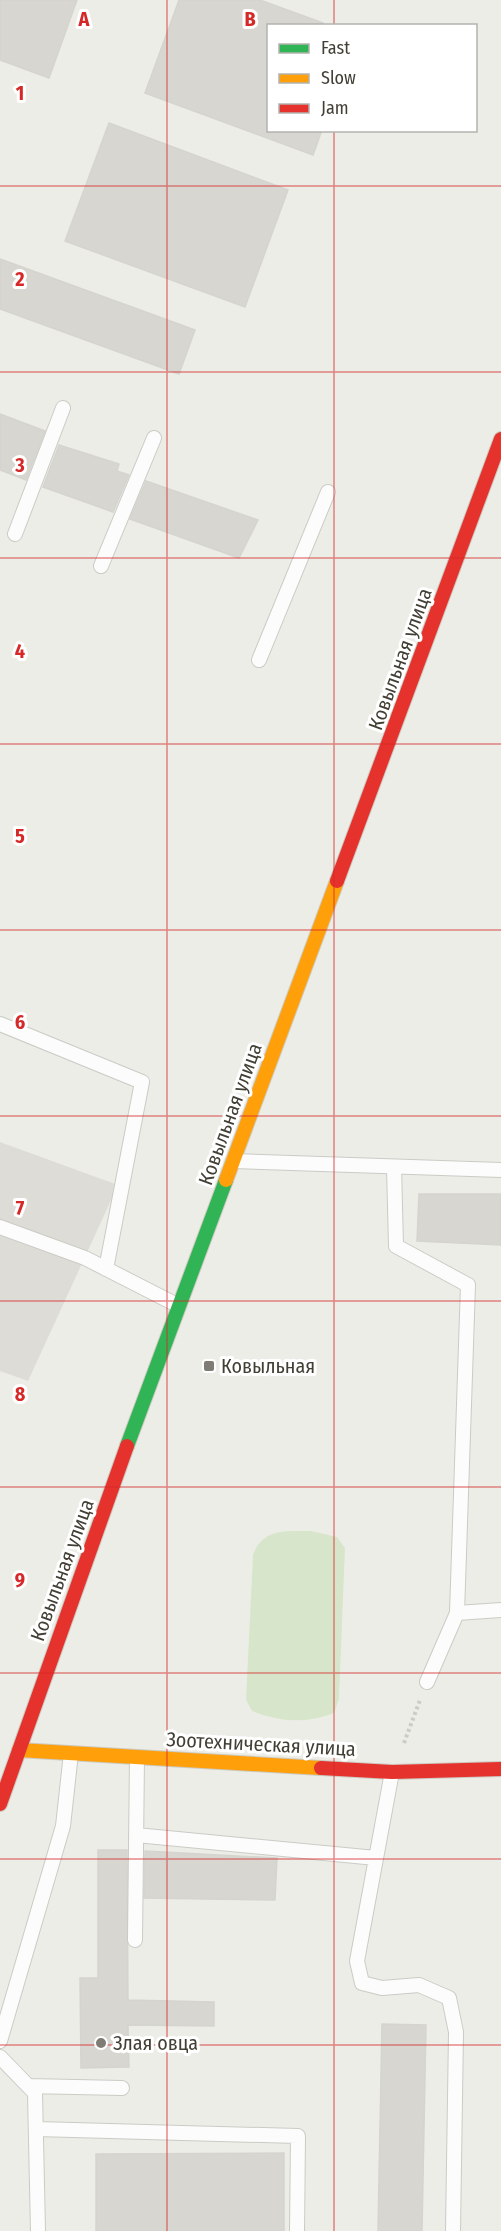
<svg xmlns="http://www.w3.org/2000/svg" width="501" height="2231" viewBox="0 0 501 2231" font-family="'Fira Sans Condensed',sans-serif">
  <rect width="100%" height="100%" fill="#edede8"/>
  <path fill="#dedcd6" d="M0 1142 118 1185 28 1381 0 1371Z"/>
  <path fill="#d7e6ca" d="M311 1531 337 1537 345 1548 339 1699 334 1713C306 1724 279 1722 252 1711L246 1700 253 1555C262 1528 287 1531 311 1531Z"/>
  <path fill="#d7d6d1" stroke="#d5d4ce" stroke-width="1.5" d="M0 0H77L49 78 0 60Z
    M179 0H260L323 23 322 26H268V130H322L313 155 145 93Z
    M109 123 288 190 245 307 65 241Z
    M0 259 195 330 179 374 0 309Z
    M0 414 45 431 26 480 0 470Z
    M59 445 119 464 117 471 129 475 113 512 43 487Z
    M146 481 258 520 239 558 130 519Z
    M419 1194H501V1245L417 1241Z
    M98 1850H127L128 2000 214 2002V2026L128 2025 129 2067 81 2068 80 1978H98Z
    M145 1851 277 1858 275 1900 144 1898Z
    M382 2024 426 2025 422 2231H378Z
    M284 2153V2231H96V2154Z"/>
  <g fill="none" stroke-linecap="round" stroke-linejoin="round">
    <g stroke="#cbcbc6" stroke-width="16">
      <path id="lane" d="M15 534 63 408
        M101 566 154 438
        M259 660 328 492
        M0 1024 142 1082 106 1269
        M233 1161 501 1170
        M394 1167 396 1246 468 1285 457 1613
        M0 1227 85 1258 179 1306
        M427 1682 457 1613 501 1610
        M392 1772 357 1961 362 1983 382 1988 419 1985 449 1998 456 2032 453 2231
        M136 1835 376 1858
        M135 1940 137 1757
        M0 2041 63 1826 71 1753
        M0 2057 35 2093 38 2231
        M28 2086 122 2088
        M36 2129 298 2136 297 2231"/>
    </g>
    <g stroke="#cccac0" stroke-width="16">
      <path id="fast" d="M127 1446 226 1180"/>
    </g>
    <g stroke="#cccac0" stroke-width="16">
      <path id="slow" d="M226 1180 337 881
        M19 1750 321 1768"/>
    </g>
    <g stroke="#cccac0" stroke-width="16">
      <path id="jam" d="M337 881 501 439
        M321 1768 392 1772 501 1769
        M0 1804 127 1446"/>
    </g>
    <path stroke="#cccbc6" stroke-width="4" stroke-dasharray="3 3" stroke-linecap="butt" d="M404 1743 420 1700"/>
    <use href="#lane" stroke="#fcfcfc" stroke-width="14"/>
    <use href="#fast" stroke="#30b455" stroke-width="14"/>
    <use href="#slow" stroke="#ff9f0a" stroke-width="14"/>
    <use href="#jam" stroke="#e5322d" stroke-width="14"/>
  </g>
  <path fill="none" stroke="#d62828" stroke-width="1.5" stroke-opacity="0.55" d="M167 0V2231M334 0V26M334 130V2231M0 186H501M0 372H501M0 558H501M0 744H501M0 930H501M0 1116H501M0 1301H501M0 1487H501M0 1673H501M0 1859H501M0 2045H501"/>
  <g fill="#7e7c74" stroke="#fff" stroke-width="2">
    <rect x="203" y="1360" width="12" height="12" rx="3"/>
    <circle cx="101" cy="2043" r="6"/>
  </g>
  <g text-anchor="middle" stroke-width="6" stroke-linejoin="round" paint-order="stroke">
    <g font-size="20" fill="#423f35" stroke="#fff">
      <text transform="translate(400 659) rotate(-70)" y="7">Ковыльная улица</text>
      <text transform="translate(230 1114) rotate(-70)" y="7">Ковыльная улица</text>
      <text transform="translate(62 1570) rotate(-70)" y="7">Ковыльная улица</text>
      <text transform="translate(261 1744) rotate(3)" y="7">Зоотехническая улица</text>
    </g>
    <g font-size="20" fill="#423f35" stroke="#fff" text-anchor="start">
      <text x="221" y="1373">Ковыльная</text>
      <text x="113" y="2050">Злая овца</text>
    </g>
  </g>
  <g font-size="20" text-anchor="middle" font-weight="bold" fill="#d62828" stroke="#fff" stroke-width="6" stroke-linejoin="round" paint-order="stroke">
    <text x="84" y="26">A</text>
    <text x="250" y="26">B</text>
    <text x="20" y="100">1</text>
    <text x="20" y="286">2</text>
    <text x="20" y="472">3</text>
    <text x="20" y="658">4</text>
    <text x="20" y="843">5</text>
    <text x="20" y="1029">6</text>
    <text x="20" y="1215">7</text>
    <text x="20" y="1401">8</text>
    <text x="20" y="1587">9</text>
  </g>
  <rect x="267" y="24" width="210" height="108" fill="#ffffff" stroke="#b3b2ae" stroke-width="1.5"/>
  <rect x="279" y="44" width="30" height="9" fill="#30b455" stroke="#b3b2ae" stroke-width="1.5"/>
  <text x="321" y="54" font-size="18" fill="#423f35">Fast</text>
  <rect x="279" y="74" width="30" height="9" fill="#ff9f0a" stroke="#b3b2ae" stroke-width="1.5"/>
  <text x="321" y="84" font-size="18" fill="#423f35">Slow</text>
  <rect x="279" y="104" width="30" height="9" fill="#e5322d" stroke="#b3b2ae" stroke-width="1.5"/>
  <text x="321" y="114" font-size="18" fill="#423f35">Jam</text>
</svg>
